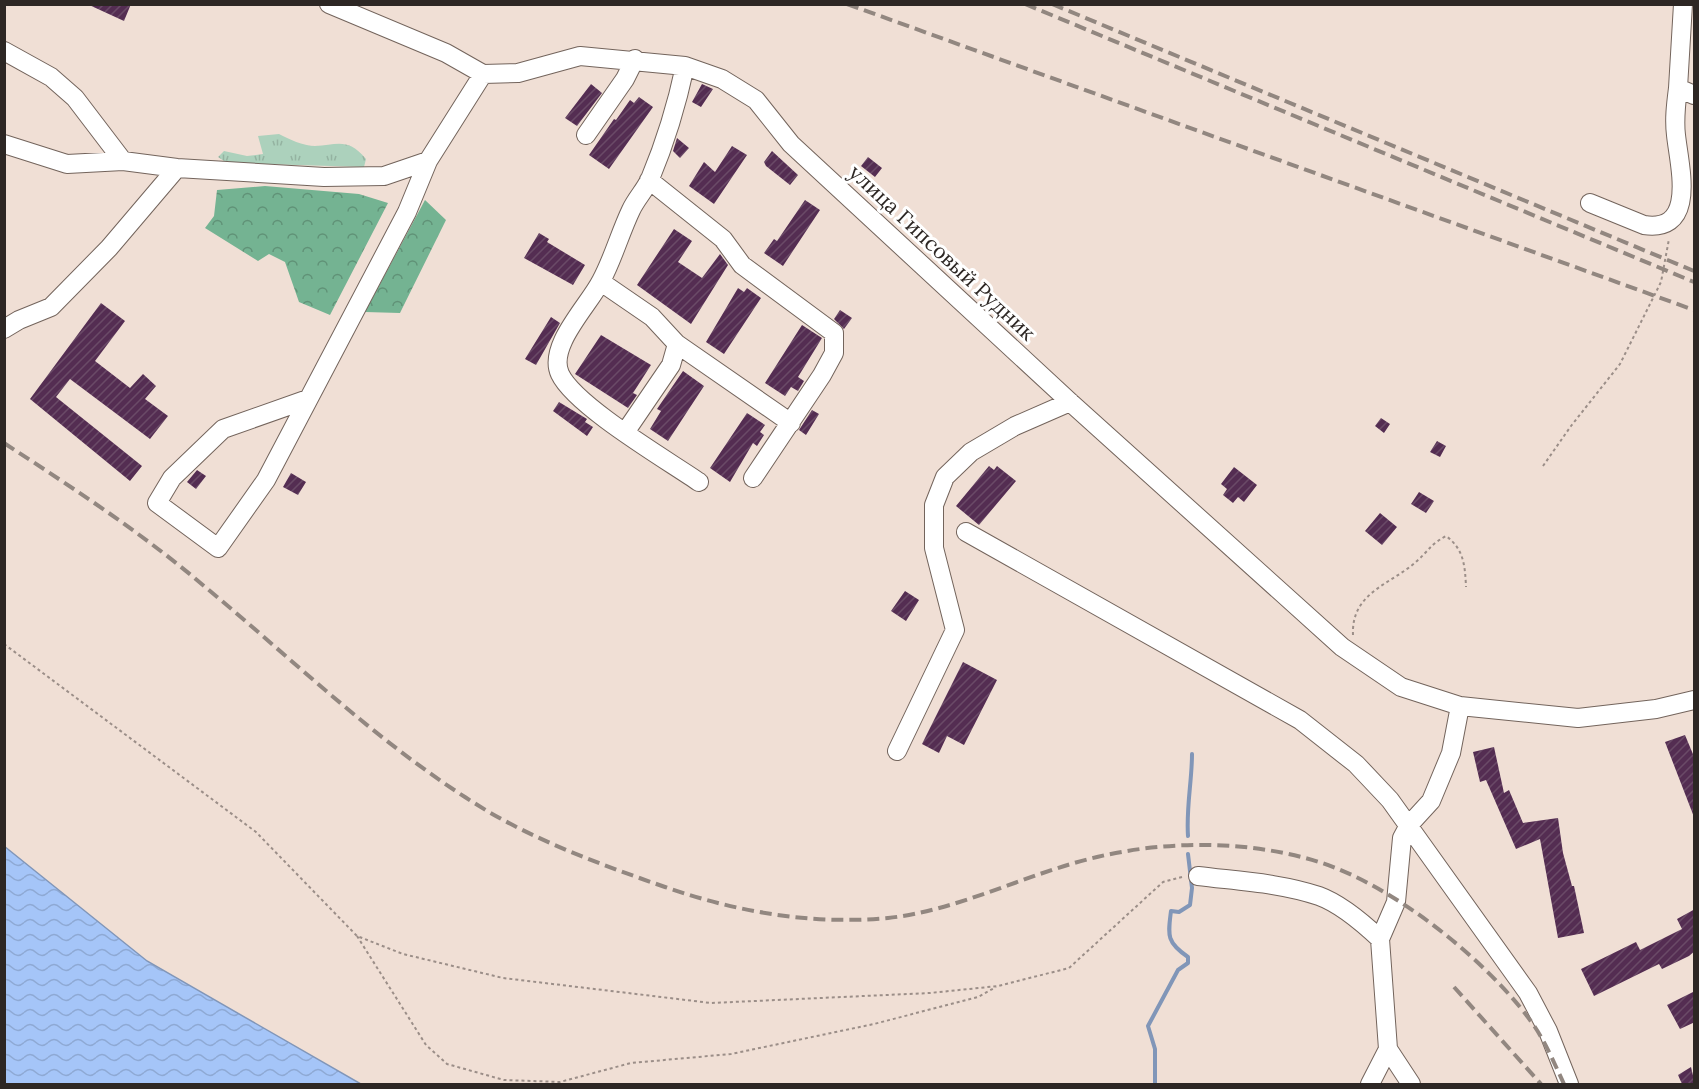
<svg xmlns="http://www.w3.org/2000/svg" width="1699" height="1089" viewBox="0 0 1699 1089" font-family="Lora,serif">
  <defs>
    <pattern id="grass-tufts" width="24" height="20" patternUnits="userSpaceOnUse" patternTransform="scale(1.5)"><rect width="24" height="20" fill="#acd1bc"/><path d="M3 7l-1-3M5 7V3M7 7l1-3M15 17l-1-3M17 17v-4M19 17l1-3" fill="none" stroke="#94b3a1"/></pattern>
    <pattern id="forest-crowns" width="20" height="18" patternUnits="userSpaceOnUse" patternTransform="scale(1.5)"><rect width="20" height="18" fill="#74b392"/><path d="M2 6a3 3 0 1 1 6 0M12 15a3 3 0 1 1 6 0" fill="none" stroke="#609277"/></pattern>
    <pattern id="water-waves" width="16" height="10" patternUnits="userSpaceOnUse" patternTransform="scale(1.5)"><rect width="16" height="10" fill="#a5c5f8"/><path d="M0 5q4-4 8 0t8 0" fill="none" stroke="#8ea9d4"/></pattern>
    <pattern id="building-hatch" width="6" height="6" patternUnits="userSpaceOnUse" patternTransform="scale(1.5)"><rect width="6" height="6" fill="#542d52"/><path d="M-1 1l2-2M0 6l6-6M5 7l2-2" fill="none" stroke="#6a4a67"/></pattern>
  </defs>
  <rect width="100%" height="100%" fill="#f0dfd5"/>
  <path fill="url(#grass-tufts)" d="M279 134C289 139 303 146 315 146 337 145 348 137 366 159L364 167 227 163 218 157 224 151 247 156 263 154 258 136Z"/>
  <path fill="url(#forest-crowns)" d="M265 186 359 194 388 203 330 315 299 302 285 262 269 254 258 261 205 228 214 216 217 190Z
    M425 200 446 220 400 313 365 312Z"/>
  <path fill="url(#water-waves)" stroke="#8196b8" stroke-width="1.5" d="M4 846 147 961 361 1084H5Z"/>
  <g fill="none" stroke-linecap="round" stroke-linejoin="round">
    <path stroke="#8196b8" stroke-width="4" d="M1188 836C1186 808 1192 781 1192 754
      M1155 1084V1049L1148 1026 1178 970 1188 963V957C1166 942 1168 935 1171 911L1179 912 1190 905 1192 888 1188 854"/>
  </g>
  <path fill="url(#building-hatch)" d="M87 4H131L124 21Z
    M591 84 602 93 577 126 565 118Z
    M702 84 713 89 701 107 692 102Z
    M639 97 653 107 609 169 589 155 614 119 616 120 630 100 634 103Z
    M677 138 689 148 680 158 673 151Z
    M732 146 747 155 714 204 689 186 704 162 715 172Z
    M772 151 798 175 790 185 766 166 764 162Z
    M868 157 882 168 875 177 861 166Z
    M805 200 820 210 783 266 764 253 774 239 777 241Z
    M674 229 692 241 678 262 702 278 720 254 728 265 691 324 637 285Z
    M539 233 549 239 547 242 585 265 573 285 524 258Z
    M738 288 744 292 747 288 761 298 724 354 706 342Z
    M101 303 125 321 95 361 130 388 143 374 156 386 145 399 168 416 150 439 70 379 56 397 142 466 130 481 30 399Z
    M840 310 852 318 844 329 834 319Z
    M551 317 560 323 536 365 525 359Z
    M802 325 822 338 798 377 804 381 798 391 791 387 785 396 765 383Z
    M601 335 651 365 633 393 637 395 628 408 575 374Z
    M683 371 704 386 668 441 650 429 661 411 657 409Z
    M559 402 587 419 585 422 593 427 587 436 553 411Z
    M812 410 819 414 806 435 799 430Z
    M747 413 765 425 760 432 764 435 757 446 753 443 730 482 710 468Z
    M1381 418 1390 424 1384 433 1375 426Z
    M1437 441 1446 446 1440 457 1430 452Z
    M989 466 994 470 997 466 1016 481 979 525 956 506Z
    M1234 467 1257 485 1244 502 1238 497 1233 503 1223 495 1227 489 1221 484Z
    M197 470 206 476 196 489 187 482Z
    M291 473 306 482 298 495 283 487Z
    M1419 492 1434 501 1426 513 1411 504Z
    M1380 513 1397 527 1382 545 1365 531Z
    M905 591 919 600 906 621 891 611Z
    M963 662 997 680 964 745 947 736 939 753 922 744Z
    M1685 735 1695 759 1694 817 1665 742Z
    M1494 747 1504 793 1509 790 1523 823 1558 818 1563 853 1572 886H1574L1584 933 1558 938 1540 839 1516 849 1486 780 1480 782 1473 752Z
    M1695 909V951L1689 956 1662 969 1659 964 1594 996 1581 969 1636 942 1640 950 1682 929 1677 919Z
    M1695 991V1022L1680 1029 1667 1005Z
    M1691 1067 1695 1084H1682L1678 1075Z"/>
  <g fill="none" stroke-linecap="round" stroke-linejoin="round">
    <g stroke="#73645c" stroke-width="20">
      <path id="minor" d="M329 4 446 53 483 74 518 73 580 56 685 66 722 79 756 100 791 144 1070 402 1342 647 1401 687 1460 706 1578 718 1656 709 1694 700
        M1683 4 1678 88 1694 95
        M4 51 51 77 75 98 123 161
        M685 66C677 104 665 143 650 179 645 190 636 199 631 210 620 233 613 259 601 281 589 305 547 346 560 374 575 406 667 460 699 482
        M586 135 625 79 635 59
        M4 144 67 164 123 161 177 168 324 177 384 176 428 161 483 74
        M649 180 723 239 742 265 834 333V353L822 375 753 478
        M1590 203 1644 225C1698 233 1679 165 1676 135 1674 119 1676 104 1678 88
        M601 282 652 317 677 344 791 423
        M4 329 19 320 51 307 109 248 177 168
        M308 399 223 429 172 478 157 503 218 548 266 480 407 212 428 161
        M626 431 671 365 677 344
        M966 532 1300 720 1356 764 1390 800 1528 993 1548 1031 1569 1084
        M897 751 955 630 934 548V505L945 477 971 452 1015 426 1070 402
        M1198 876C1238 881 1281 883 1319 896 1341 904 1363 923 1380 939
        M1370 1084 1388 1049
        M1411 1084 1388 1049 1380 939 1396 902 1402 838 1409 825 1431 801 1451 753 1460 706"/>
    </g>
    <path stroke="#9b8e88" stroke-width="2" stroke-dasharray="3 3" stroke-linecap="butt" d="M1543 466 1571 426 1620 364 1661 282 1669 239
      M1353 635C1351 591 1393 584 1418 560 1430 549 1430 545 1446 536 1464 549 1465 566 1466 587
      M4 644 256 832 357 936 403 954 503 978 711 1003 930 993 998 986 1069 968 1163 882 1182 877
      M357 936 426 1045 447 1064 504 1080 560 1082 631 1063 731 1054 874 1024 978 997 996 987"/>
    <use href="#minor" stroke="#fff" stroke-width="18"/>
    <path stroke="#928780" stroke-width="4" stroke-dasharray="12 6" stroke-linecap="butt" d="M847 4 1694 310
      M1025 4 1694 282
      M1052 4 1694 271
      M4 443C73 488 142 533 204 586 297 663 385 750 489 812 544 844 605 866 665 887 737 912 811 925 888 918 957 911 1028 873 1097 857 1169 840 1251 840 1322 863 1395 887 1485 959 1530 1020 1545 1040 1554 1063 1564 1084
      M1454 987 1541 1084"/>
  </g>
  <g text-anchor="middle" stroke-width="6" stroke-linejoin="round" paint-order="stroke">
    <g font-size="21" fill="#2d2724" stroke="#fff">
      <text transform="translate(942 253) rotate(43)" y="7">улица Гипсовый Рудник</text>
    </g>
  </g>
  <rect width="1699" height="1089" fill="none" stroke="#2d2724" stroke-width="12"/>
</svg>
